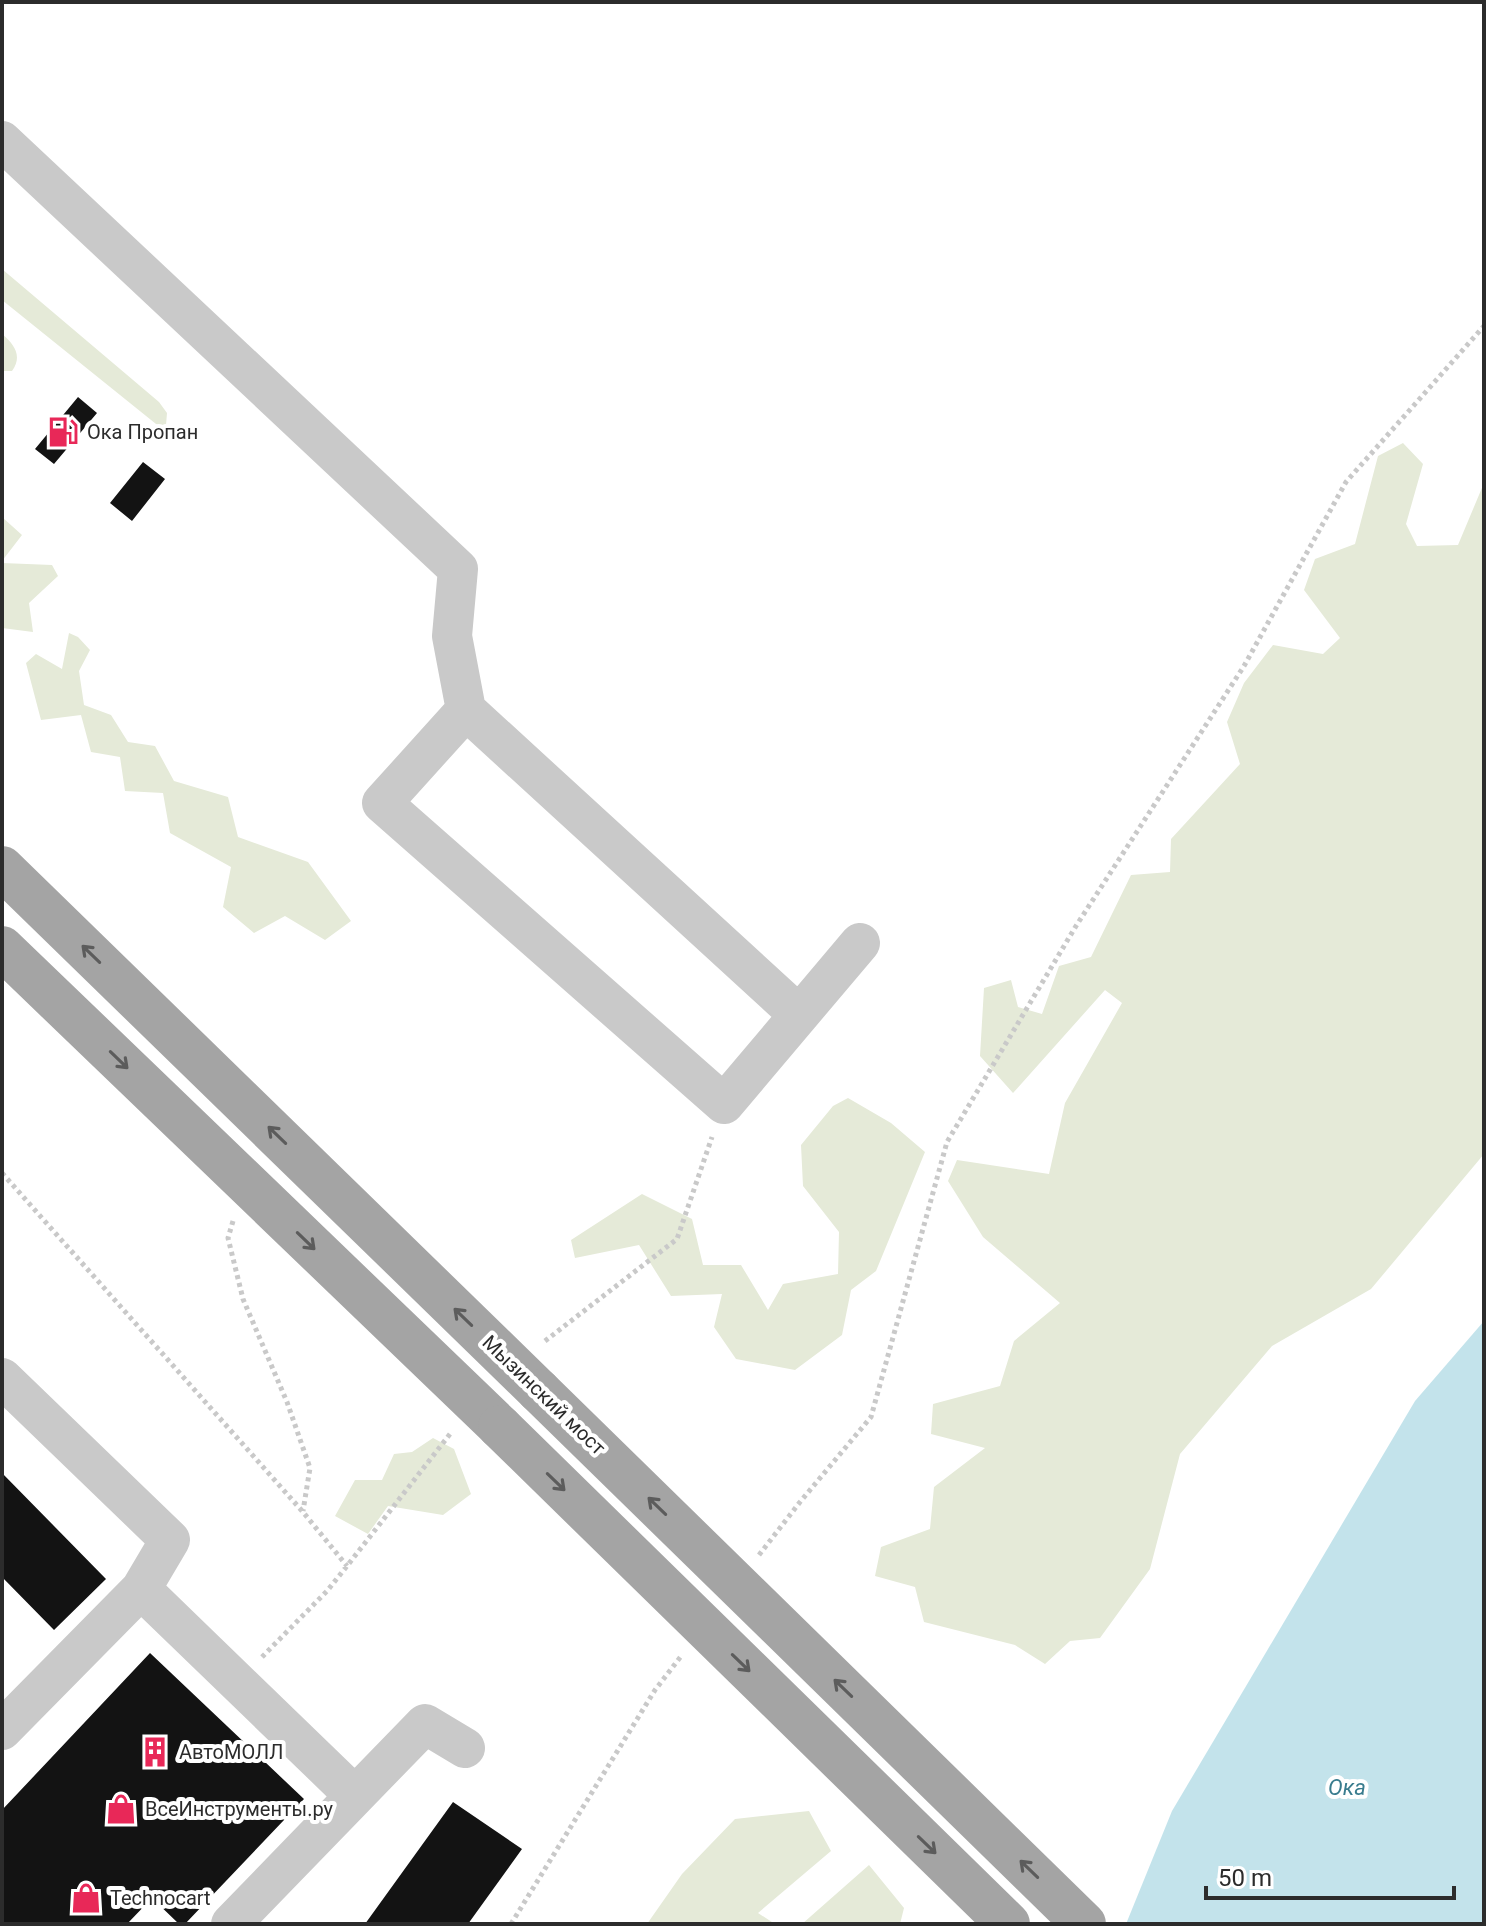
<svg xmlns="http://www.w3.org/2000/svg" width="1486" height="1926" viewBox="0 0 1486 1926" font-family="Roboto,sans-serif">
  <rect width="100%" height="100%" fill="#fff"/>
  <path fill="#e5ead8" d="M2 269 159 402 167 413 166 425 161 428 2 300Z
    M2 334C14 344 23 356 12 371H2Z
    M1403 443 1423 464 1406 524 1417 546 1458 545 1484 483V1154L1371 1289 1272 1346 1180 1454 1150 1569 1100 1638 1070 1641 1045 1664 1015 1645 924 1622 915 1587 875 1576 881 1547 930 1529 934 1487 985 1448 931 1434 933 1404 1000 1386 1014 1341 1060 1303 983 1237 948 1181 957 1160 1049 1174 1065 1103 1122 1003 1105 990 1013 1093 980 1056 984 988 1011 980 1018 1007 1042 1014 1059 966 1091 957 1131 875 1170 872 1171 839 1240 764 1227 722 1244 683 1273 645 1323 654 1340 638 1304 590 1315 559 1355 544 1378 456Z
    M2 517 22 535 2 561Z
    M2 563 52 565 58 576 29 603 33 632 2 628Z
    M69 633 78 637 90 650 79 671 84 705 111 715 128 742 155 746 174 781 228 797 238 837 308 862 351 921 325 940 285 916 254 933 223 907 231 867 170 833 163 793 125 791 120 757 91 752 81 715 41 720 26 663 36 654 62 669Z
    M848 1098 891 1123 925 1152 876 1271 851 1290 842 1335 795 1370 736 1359 714 1327 722 1294 671 1296 639 1245 575 1258 571 1240 642 1194 692 1219 703 1265H741L768 1310 783 1284 838 1274 839 1232 803 1186 801 1145 833 1106Z
    M433 1438 454 1449 471 1494 443 1515 388 1506 368 1534 335 1516 355 1480H382L394 1454 412 1452Z
    M809 1811 831 1851 758 1913 775 1924H647L682 1874 735 1819Z
    M869 1865 904 1908 900 1924H802Z"/>
  <path fill="#c3e3eb" d="M1484 1321V1924H1126L1172 1811 1415 1401Z"/>
  <path fill="#131313" d="M78 397 97 413 54 464 35 449Z
    M143 462 165 479 132 521 110 503Z
    M2 1473 106 1579 54 1630 2 1577Z
    M150 1653 304 1799 185 1924H179L152 1898 127 1924H2V1810Z
    M453 1802 522 1849 468 1924H365Z"/>
  <g fill="none" stroke-linecap="round" stroke-linejoin="round">
    <path stroke="#c9c9c9" stroke-width="5" stroke-dasharray="4 4" stroke-linecap="butt" d="M2 1173 303 1512 347 1566
      M233 1221 228 1238 243 1299 287 1402 310 1468 303 1511
      M545 1341 677 1239 712 1137
      M759 1555 800 1502 871 1417 947 1142 1076 926 1244 666 1346 482 1484 326
      M262 1657 327 1591 347 1566 450 1434
      M511 1924 655 1690 682 1655"/>
    <path stroke="#c9c9c9" stroke-width="40" d="M2 141 458 569 452 636 466 710 799 1015
      M466 710 382 803 724 1104 860 943
      M2 1378 170 1540 141 1589 355 1796 231 1924
      M2 1730 141 1589
      M355 1796 425 1724 465 1748"/>
    <path stroke="#a4a4a4" stroke-width="44" d="M2 868 539 1391
      M2 948 500 1427"/>
    <path stroke="#a4a4a4" stroke-width="44" d="M539 1391 1084 1924
      M500 1427 1008 1924"/>
  </g>
  <defs><path id="oneway-shaft" d="M-6 0H5M1.5-3L5.5 0L1.5 3" fill="none" stroke-width="1.6" stroke-linecap="round" stroke-linejoin="round" transform="scale(2)"/></defs>
  <g stroke="#5c5c5c">
    <use href="#oneway-shaft" transform="translate(91 954) rotate(-136)"/>
    <use href="#oneway-shaft" transform="translate(119 1060) rotate(44)"/>
    <use href="#oneway-shaft" transform="translate(277 1135) rotate(-136)"/>
    <use href="#oneway-shaft" transform="translate(306 1241) rotate(44)"/>
    <use href="#oneway-shaft" transform="translate(463 1317) rotate(-136)"/>
    <use href="#oneway-shaft" transform="translate(556 1482) rotate(44)"/>
    <use href="#oneway-shaft" transform="translate(657 1506) rotate(-136)"/>
    <use href="#oneway-shaft" transform="translate(741 1663) rotate(44)"/>
    <use href="#oneway-shaft" transform="translate(843 1688) rotate(-136)"/>
    <use href="#oneway-shaft" transform="translate(927 1845) rotate(44)"/>
    <use href="#oneway-shaft" transform="translate(1029 1869) rotate(-136)"/>
  </g>
  <defs>
    <g id="fuel-bare" transform="scale(2.4)"><path d="M-5.5-6h7V0h2V4h1.3V-2.5L3-4.5l.8-.8L6-3V5H2.5V1h-1V6h-7ZM-4.2-4.7v3.2H.2V-4.7Z" fill="#e82858" stroke="#fff" stroke-width="2.5" paint-order="stroke"/></g>
    <g id="building-bare" transform="scale(2.4)"><path d="M-4-6H4V6H1V3H-1V6H-4ZM-2.5-4.3h1.7v1.8h-1.7ZM.8-4.3h1.7v1.8H.8ZM-2.5-1h1.7V.8h-1.7ZM.8-1h1.7V.8H.8Z" fill="#e82858" stroke="#fff" stroke-width="2.5" paint-order="stroke"/></g>
    <g id="shop-bare" transform="scale(2.4)"><path d="M-5-2.5h2.3a2.7 3.5 0 0 1 5.4 0H5L5.5 6h-11ZM-1.5-2.5h3a1.5 2.3 0 0 0-3 0Z" fill="#e82858" stroke="#fff" stroke-width="2.5" paint-order="stroke"/></g>
  </defs>
  <g fill-rule="evenodd">
    <use href="#fuel-bare" x="63" y="432"/>
    <use href="#building-bare" x="155" y="1752"/>
    <use href="#shop-bare" x="121" y="1809"/>
    <use href="#shop-bare" x="86" y="1898"/>
  </g>
  <g text-anchor="middle" stroke-width="8" stroke-linejoin="round" paint-order="stroke">
    <g font-size="20" fill="#2c2c2c" stroke="#fff" text-anchor="start">
      <text x="87" y="439">Ока Пропан</text>
      <text x="179" y="1759">АвтоМОЛЛ</text>
      <text x="145" y="1816">ВсеИнструменты.ру</text>
      <text x="110" y="1905">Technocart</text>
    </g>
    <g font-size="20" fill="#2c2c2c" stroke="#fff">
      <text transform="translate(544 1395) rotate(44)" y="7">Мызинский мост</text>
    </g>
    <g font-size="22" font-style="italic" fill="#397c8e" stroke="#fff">
      <text x="1347" y="1795">Ока</text>
    </g>
  </g>
  <rect width="1486" height="1926" fill="none" stroke="#2c2c2c" stroke-width="8"/>
  <path d="M1206 1886v12h248v-12" fill="none" stroke="#2c2c2c" stroke-width="4"/>
  <text x="1218" y="1886" font-size="24" fill="#2c2c2c" stroke="#ffffff" stroke-width="6" paint-order="stroke">50 m</text>
</svg>
